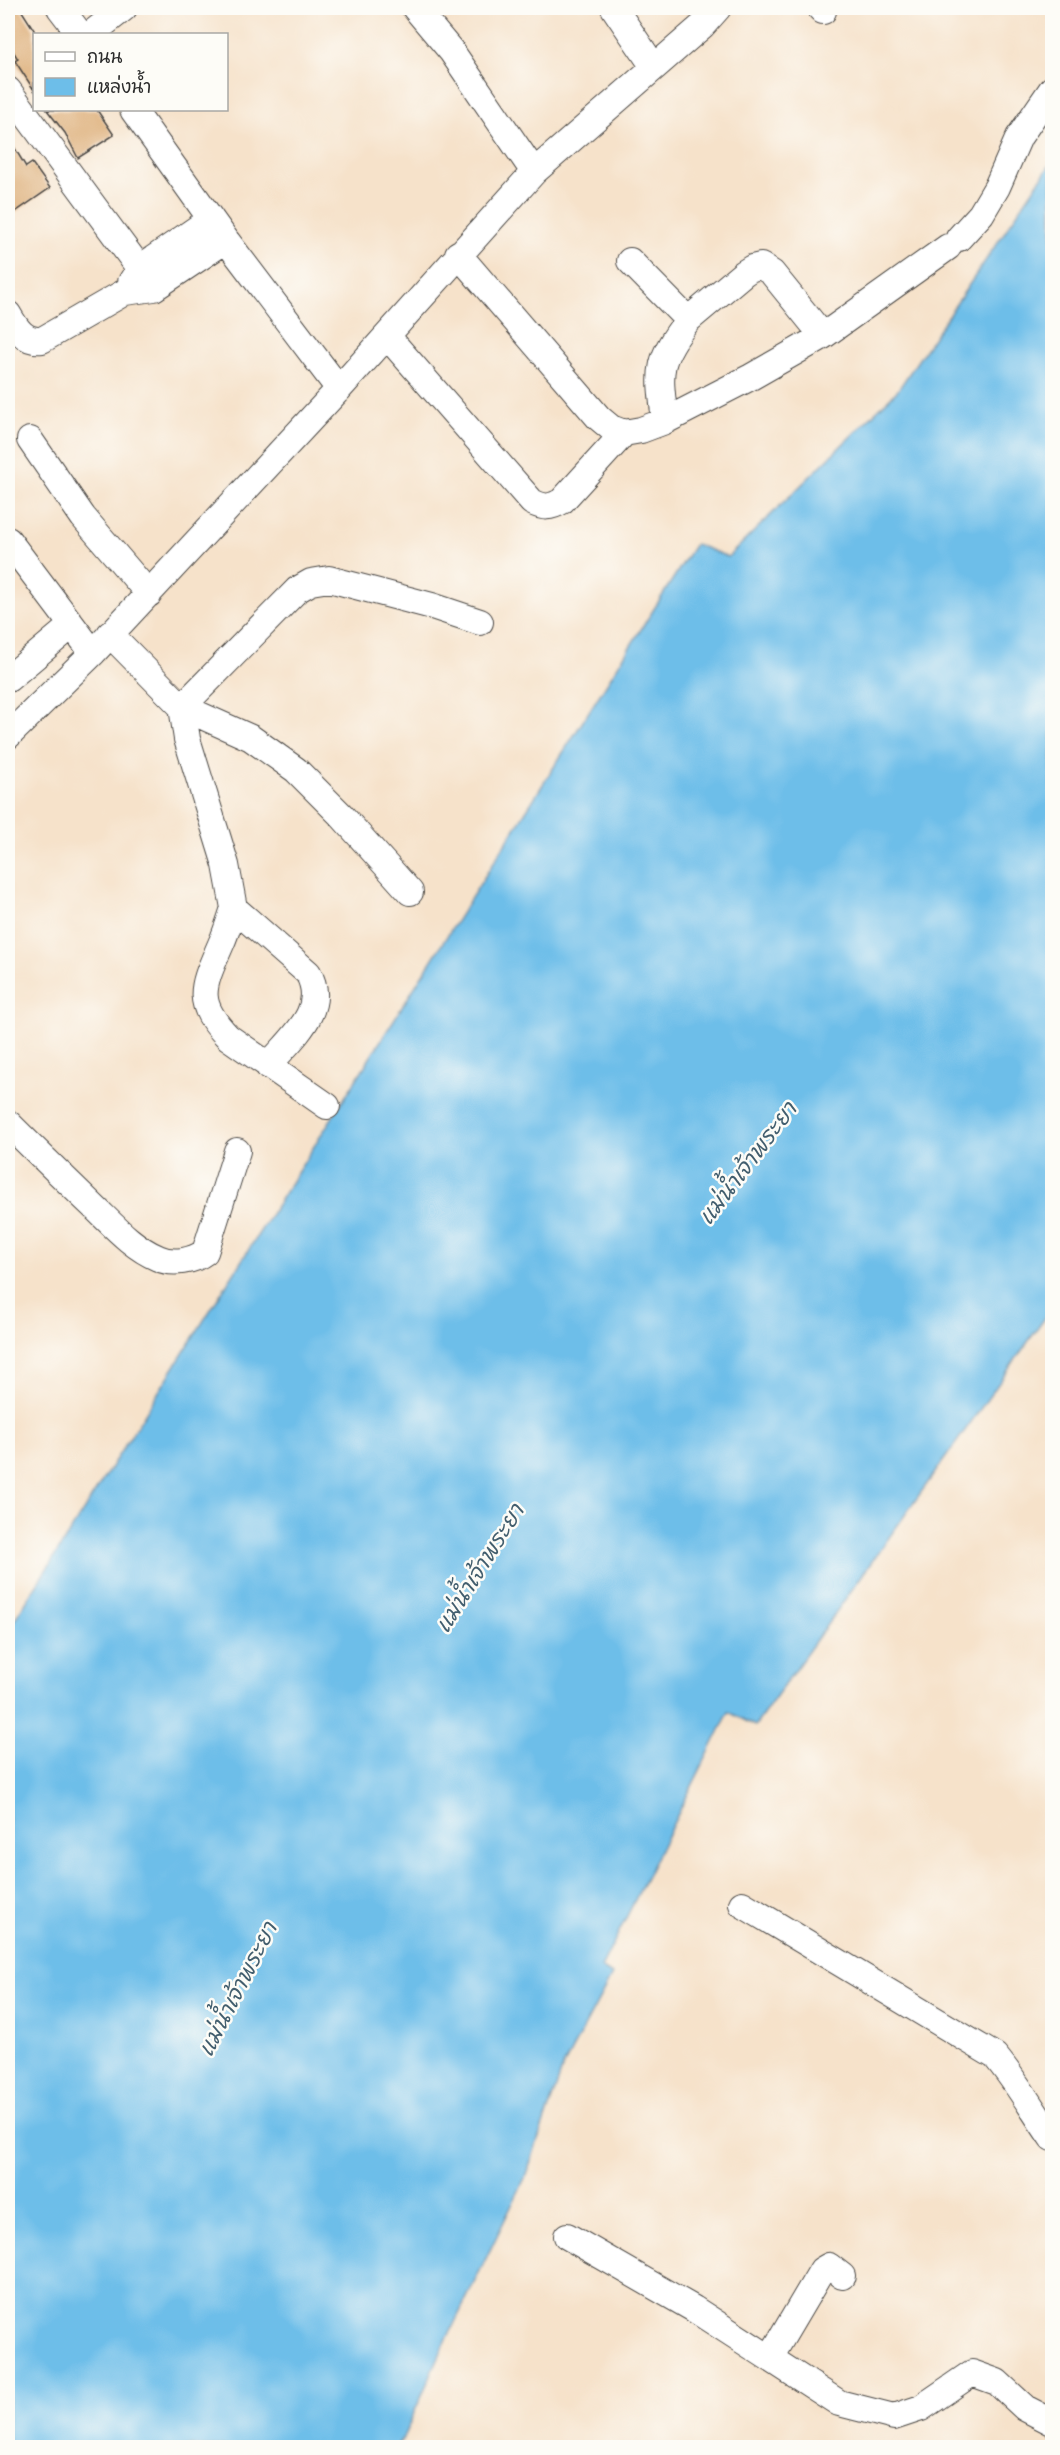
<svg xmlns="http://www.w3.org/2000/svg" width="1060" height="2455" viewBox="0 0 1060 2455" font-family="Dekko,'Playpen Sans Thai',sans-serif">
  <rect width="100%" height="100%" fill="#fdfcf7"/>
  <filter id="ink" filterUnits="userSpaceOnUse"><feTurbulence type="fractalNoise" baseFrequency=".0167" numOctaves="2"/><feDisplacementMap in="SourceGraphic" scale="12" xChannelSelector="R" yChannelSelector="G"/><feConvolveMatrix kernelMatrix="1 2 1 2 8 2 1 2 1" color-interpolation-filters="sRGB"/></filter>
  <filter id="wash" filterUnits="userSpaceOnUse"><feTurbulence type="fractalNoise" baseFrequency=".008" numOctaves="4" result="noise"/><feDisplacementMap in="SourceGraphic" scale="24" xChannelSelector="R" yChannelSelector="G"/><feGaussianBlur stdDeviation="1.35" result="paint"/><feColorMatrix in="noise" values="0 0 0 0 0 0 0 0 0 0 0 0 0 0 0 0 0 1.4 0 .05"/><feComposite in="paint" operator="in"/></filter>
  <g filter="url(#wash)">
    <rect width="100%" height="100%" fill="#f6e2ca"/>
    <path fill="#6dbee9" stroke="#4c748a" stroke-width="1.5" d="M1052 162V1308L755 1726 729 1712 601 1968 612 1975 563 2067 525 2178 444 2345 402 2440 395 2447H8V1630L695 544 728 557 898 390Z"/>
    <g id="blocks">
      <path fill="#dcaa72" d="M8 8H20L34 30V90L15 61 18 59 8 43Z
        M47 110H97L114 135 78 158 65 133Z
        M8 137 26 167 32 163 50 188 8 217Z"/>
    </g>
  </g>
  <g filter="url(#ink)">
    <use href="#blocks" fill-opacity="0" stroke="#494643" stroke-width="1.5"/>
    <g fill="none" stroke-linecap="round" stroke-linejoin="round">
      <g stroke="#494643" stroke-width="28">
        <path id="minor" d="M60 8 80 34
          M415 8 452 52 534 172
          M614 8 654 67
          M820 8 823 11
          M91 34 124 8
          M8 90 154 288
          M133 110 226 240 339 389
          M959 238 981 214 997 187 1019 137 1052 89
          M458 254 599 418 611 428 624 433
          M630 261 688 320C656 362 659 370 665 421
          M131 282 140 268 211 219
          M8 314C16 328 24 342 42 340L125 292 154 288 226 240
          M688 320 744 273 752 268 761 266 772 273 823 336
          M387 336 532 502C544 508 550 508 562 501L624 433 641 430 665 421 751 377 823 336 948 247
          M30 440 83 517 149 594
          M8 540 93 653
          M110 634 182 707 251 738 296 770 341 815 410 892
          M8 679 71 626
          M8 736 93 653 339 389 534 172 702 26 718 8
          M234 908C230 920 226 933 221 944 203 986 193 1001 228 1037L327 1106
          M268 1066C291 1038 329 1010 308 973L234 908 226 865 187 739 182 707 297 590 311 582 329 579 432 606 480 622
          M8 1123C36 1151 65 1179 93 1206 113 1225 132 1247 158 1258 173 1265 193 1261 205 1252L237 1151
          M742 1904 995 2056C1017 2082 1033 2111 1052 2138
          M567 2236 694 2309 839 2403 894 2417 921 2408 972 2373 997 2382 1025 2408 1052 2422
          M770 2358 822 2270 829 2266 842 2276"/>
      </g>
      <use href="#minor" stroke="#fff" stroke-width="26"/>
    </g>
  </g>
  <g text-anchor="middle" stroke-width="5" stroke-linejoin="round" paint-order="stroke">
    <g font-size="22" font-style="italic" fill="#425e6e" stroke="#fdfcf7">
      <text transform="translate(747 1163) rotate(-53)" y="8">แม่น้ำเจ้าพระยา</text>
      <text transform="translate(479 1568) rotate(-58)" y="8">แม่น้ำเจ้าพระยา</text>
      <text transform="translate(237 1989) rotate(-63)" y="8">แม่น้ำเจ้าพระยา</text>
    </g>
  </g>
  <rect width="1060" height="2455" fill="none" stroke="#fdfcf7" stroke-width="30"/>
  <rect x="33" y="33" width="195" height="78" fill="#fdfcf7" stroke="#a9a8a5" stroke-width="1.5"/>
  <rect x="45" y="52" width="30" height="9" fill="#ffffff" stroke="#a9a8a5" stroke-width="1.5"/>
  <text x="87" y="63" font-size="18" fill="#2b2b2b">ถนน</text>
  <rect x="45" y="78" width="30" height="18" fill="#6dbee9" stroke="#a9a8a5" stroke-width="1.5"/>
  <text x="87" y="93" font-size="18" fill="#2b2b2b">แหล่งน้ำ</text>
</svg>
